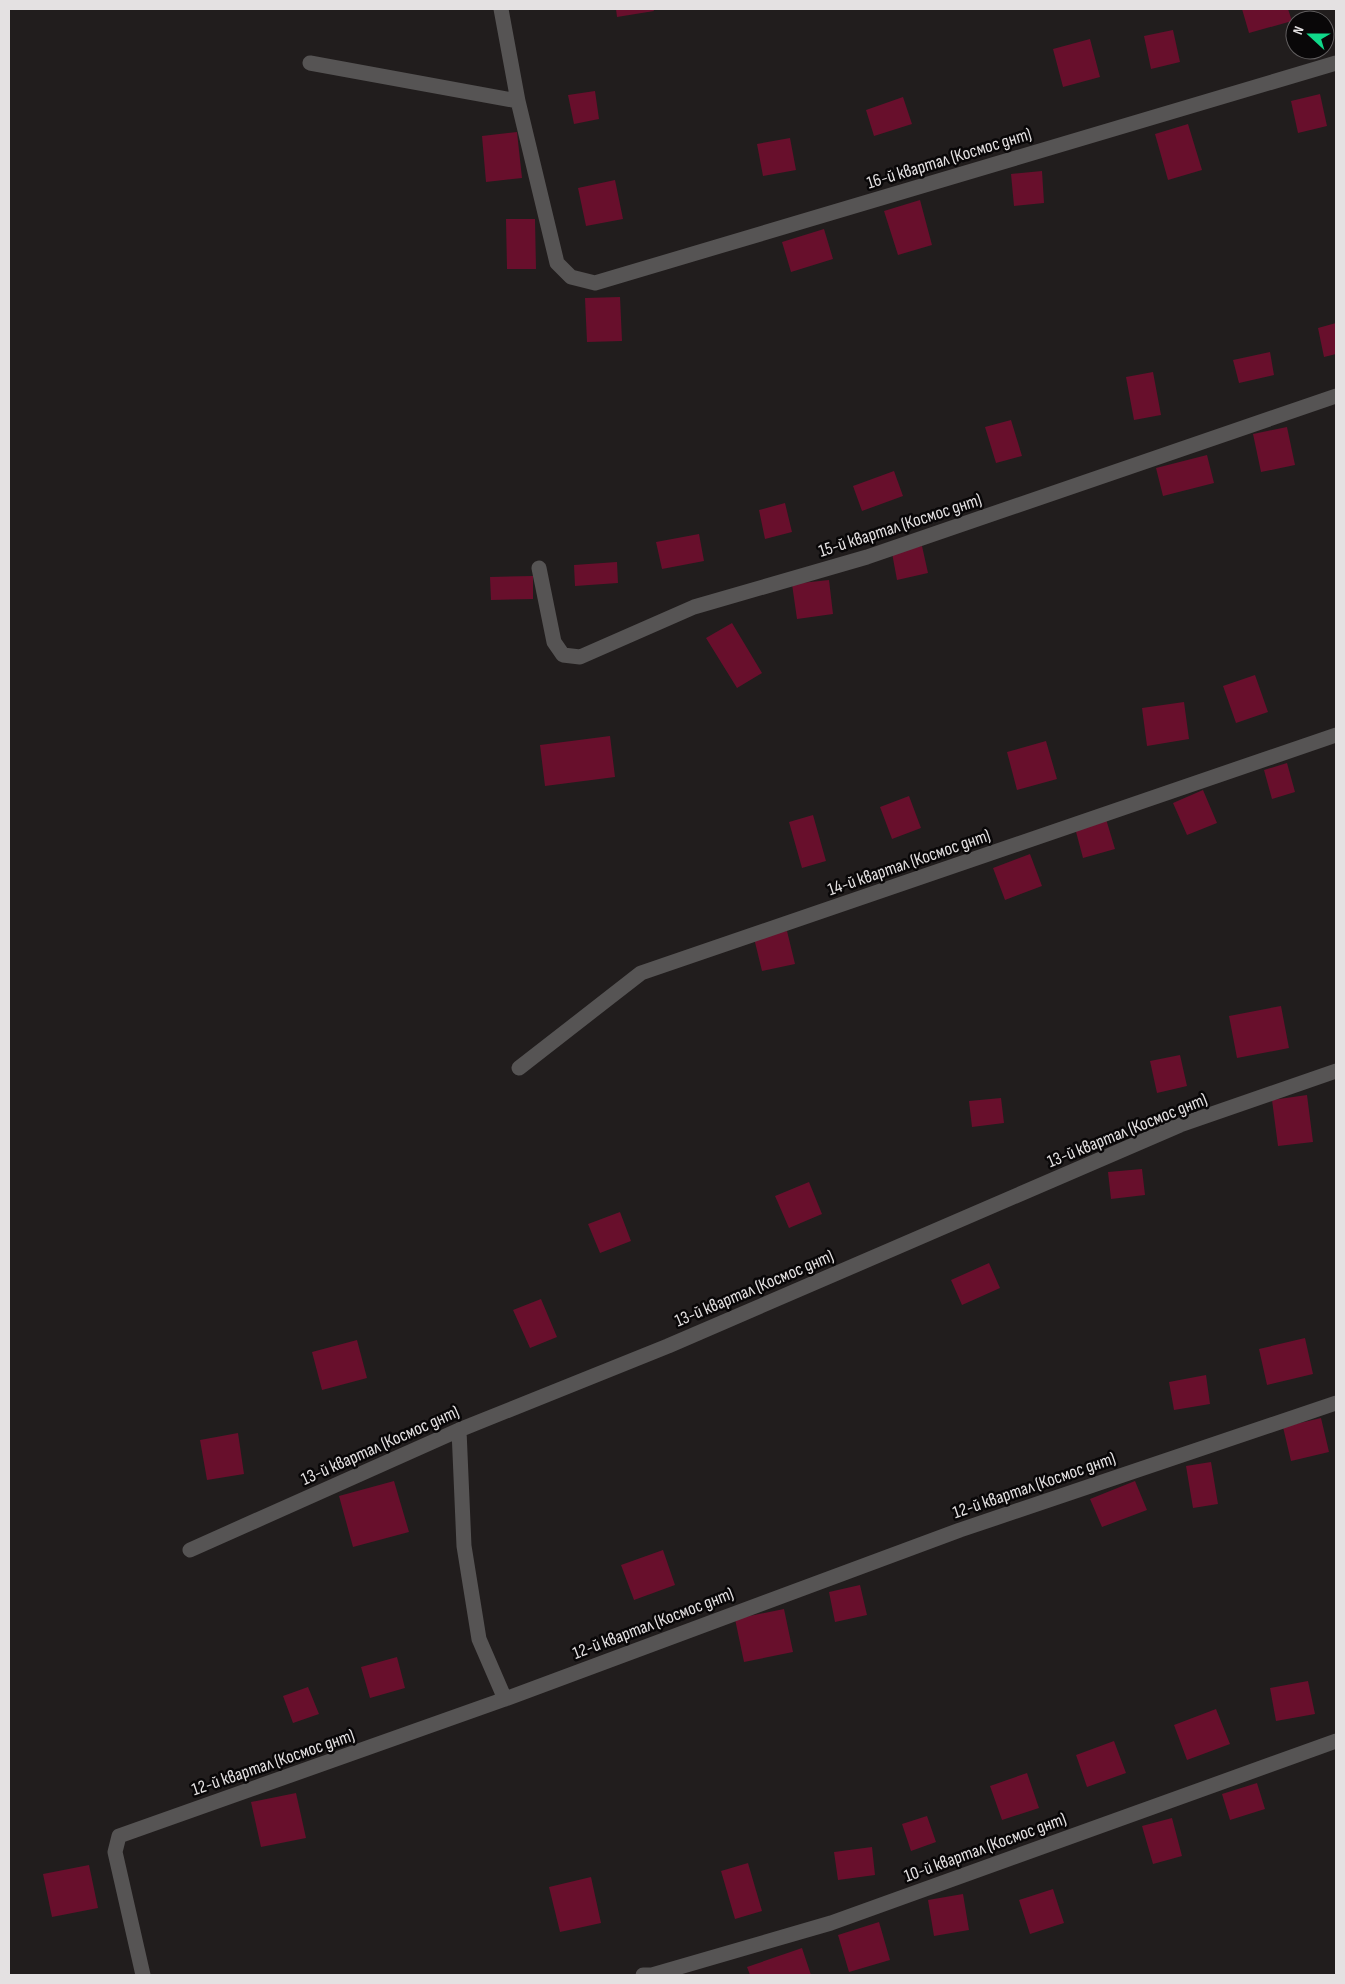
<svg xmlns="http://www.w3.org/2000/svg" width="1345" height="1984" viewBox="0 0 1345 1984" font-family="'Sofia Sans Condensed',sans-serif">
  <rect width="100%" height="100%" fill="#211d1d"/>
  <path fill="#680f2c" d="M616 9H653L654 11 617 17Z
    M1242 9H1288L1292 21 1249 33Z
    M1173 30 1180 62 1151 69 1144 36Z
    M1090 39 1100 77 1063 87 1053 49Z
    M595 91 599 119 574 124 568 95Z
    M1320 94 1327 126 1298 133 1291 101Z
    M903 97 912 124 874 136 866 110Z
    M1188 124 1202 170 1168 180 1155 134Z
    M517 132 522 178 486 182 482 136Z
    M790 138 796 170 763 176 757 144Z
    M1042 171 1044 203 1014 206 1011 174Z
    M615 180 623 219 586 226 578 188Z
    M920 200 932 245 898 255 884 211Z
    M506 219H535L536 269H507Z
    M824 229 833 259 791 272 782 242Z
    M620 297 622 341 587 342 585 298Z
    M1336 323V354L1324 357 1318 328Z
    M1270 352 1274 375 1239 383 1233 360Z
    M1153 372 1161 415 1134 420 1126 377Z
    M1011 420 1022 456 996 463 985 427Z
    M1287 427 1295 465 1261 472 1253 434Z
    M1207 455 1214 483 1163 496 1156 468Z
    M894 471 903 496 862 511 853 486Z
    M785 503 792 532 765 539 759 510Z
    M699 534 704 561 662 569 656 542Z
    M922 546 928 573 897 580 892 553Z
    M617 562 618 583 575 586 574 565Z
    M533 576V599L491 600 490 577Z
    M829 580 833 614 797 619 792 584Z
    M732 623 762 673 737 688 706 638Z
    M1255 675 1268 712 1236 723 1223 686Z
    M1184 702 1189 739 1147 746 1142 708Z
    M610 736 615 777 545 786 540 745Z
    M1046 741 1057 779 1017 790 1007 752Z
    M1287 763 1295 792 1272 799 1264 770Z
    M1203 790 1217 823 1187 835 1173 803Z
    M909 796 921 828 892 839 880 807Z
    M813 815 826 861 802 868 789 822Z
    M1106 819 1115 849 1083 858 1075 828Z
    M1030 854 1042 886 1005 900 993 868Z
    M787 931 795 964 762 971 754 938Z
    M1281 1006 1289 1048 1237 1058 1229 1016Z
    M1180 1055 1187 1086 1157 1093 1150 1061Z
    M1307 1095 1313 1142 1278 1146 1272 1100Z
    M1001 1098 1004 1123 972 1127 969 1101Z
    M1142 1169 1145 1195 1111 1199 1108 1172Z
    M809 1182 822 1214 789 1228 775 1196Z
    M620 1212 631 1241 600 1253 588 1224Z
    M989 1263 1000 1288 962 1305 951 1280Z
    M541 1299 557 1337 530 1348 513 1310Z
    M1305 1338 1313 1374 1267 1385 1259 1349Z
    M357 1340 367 1378 322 1390 312 1352Z
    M1206 1375 1210 1404 1174 1410 1169 1382Z
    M1321 1418 1329 1452 1291 1461 1283 1427Z
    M238 1433 244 1474 207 1480 200 1440Z
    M1211 1462 1218 1504 1193 1508 1186 1466Z
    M394 1481 409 1532 353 1547 339 1496Z
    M1135 1481 1147 1510 1102 1527 1090 1499Z
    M663 1550 675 1585 634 1600 621 1565Z
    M860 1585 867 1615 835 1622 829 1592Z
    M784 1609 793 1652 744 1662 735 1619Z
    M397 1657 405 1688 370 1698 361 1667Z
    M1308 1681 1315 1714 1276 1721 1270 1688Z
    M308 1687 319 1714 293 1723 283 1696Z
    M1216 1709 1230 1744 1187 1760 1174 1725Z
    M1114 1741 1126 1773 1087 1787 1076 1755Z
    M1027 1773 1039 1808 1002 1820 990 1786Z
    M1257 1783 1265 1809 1230 1820 1222 1794Z
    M296 1793 306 1838 261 1847 251 1802Z
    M927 1816 936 1842 911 1851 902 1824Z
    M1172 1818 1182 1856 1153 1864 1142 1826Z
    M872 1847 875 1875 838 1880 834 1852Z
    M748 1863 762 1911 735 1919 721 1871Z
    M89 1865 98 1908 52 1917 43 1874Z
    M591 1877 601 1923 560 1932 549 1887Z
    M1053 1889 1064 1923 1030 1934 1019 1900Z
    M963 1894 969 1930 934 1936 928 1900Z
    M879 1922 890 1960 849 1972 838 1935Z
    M802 1948 811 1975H750L747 1967Z"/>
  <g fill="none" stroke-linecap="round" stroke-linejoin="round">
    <path stroke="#565454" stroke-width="15" d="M501 9 518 101 557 263 571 277 595 283 1336 63
      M310 63 518 101
      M539 568 554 642 563 655 580 657 694 607 867 557 1336 396
      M519 1068 641 973 1336 735
      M459 1430 464 1546 479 1639 505 1699
      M190 1550 459 1430 668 1346 1180 1125 1336 1071
      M143 1975 115 1852 119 1836 505 1699 960 1530 1336 1403
      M643 1975H652L831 1923 1336 1741"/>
  </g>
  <g text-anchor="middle" stroke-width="5" stroke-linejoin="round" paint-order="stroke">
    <g font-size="18" fill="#e4e1e2" stroke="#090708">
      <text transform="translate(949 158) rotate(-17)" y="6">16-й квартал (Космос днт)</text>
      <text transform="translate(900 525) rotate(-18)" y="6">15-й квартал (Космос днт)</text>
      <text transform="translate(909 862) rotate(-19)" y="6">14-й квартал (Космос днт)</text>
      <text transform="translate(1127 1130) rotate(-22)" y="6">13-й квартал (Космос днт)</text>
      <text transform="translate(754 1288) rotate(-23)" y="6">13-й квартал (Космос днт)</text>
      <text transform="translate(380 1445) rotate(-24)" y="6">13-й квартал (Космос днт)</text>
      <text transform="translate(1034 1485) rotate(-19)" y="6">12-й квартал (Космос днт)</text>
      <text transform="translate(653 1623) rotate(-21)" y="6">12-й квартал (Космос днт)</text>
      <text transform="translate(273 1762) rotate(-19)" y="6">12-й квартал (Космос днт)</text>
      <text transform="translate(985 1847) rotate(-20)" y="6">10-й квартал (Космос днт)</text>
    </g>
  </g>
  <rect width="1345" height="1984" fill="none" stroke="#e4e1e2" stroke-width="20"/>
  <g transform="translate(1310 35) rotate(291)"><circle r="24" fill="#090708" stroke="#615e5f"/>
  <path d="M0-4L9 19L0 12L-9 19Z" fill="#10d98a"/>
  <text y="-8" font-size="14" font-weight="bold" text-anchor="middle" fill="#e4e1e2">N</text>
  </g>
</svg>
